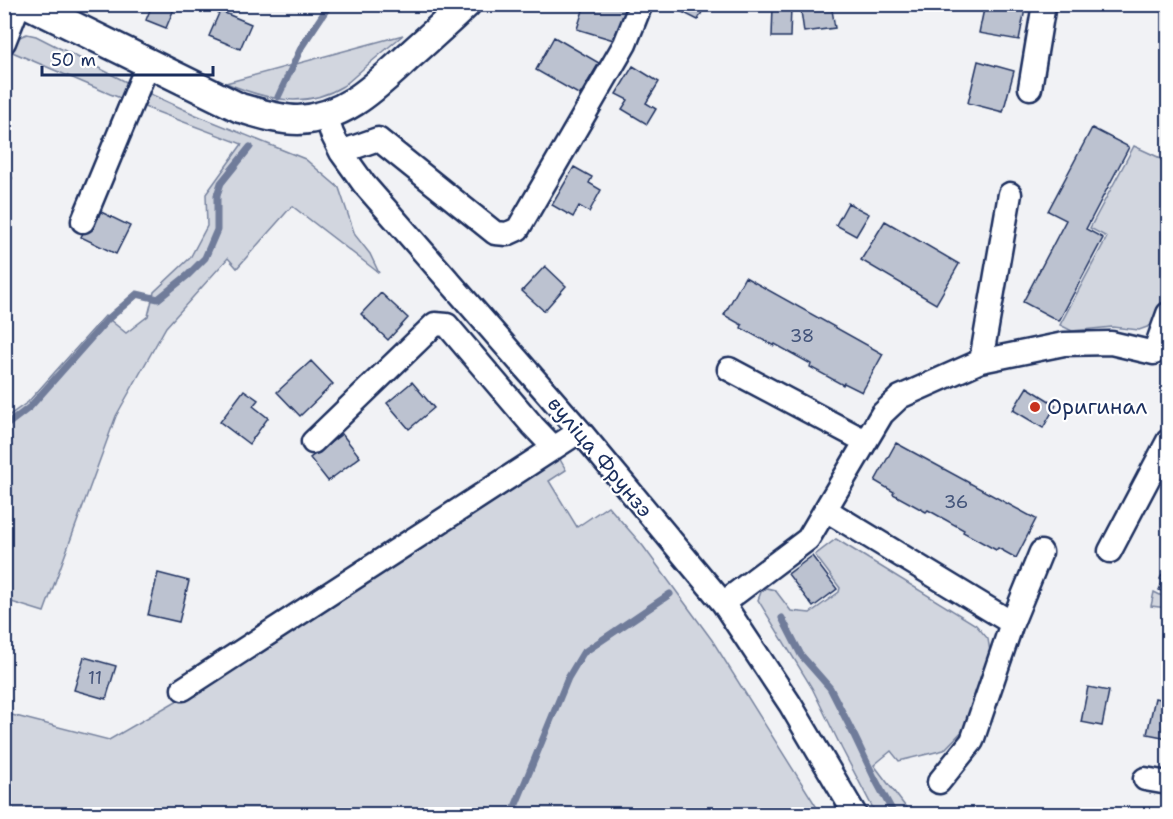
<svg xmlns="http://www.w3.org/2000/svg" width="1173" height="819" viewBox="0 0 1173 819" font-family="'Shantell Sans',sans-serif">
  <rect width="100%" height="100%" fill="#f1f2f5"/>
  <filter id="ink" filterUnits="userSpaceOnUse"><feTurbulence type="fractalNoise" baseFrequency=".0167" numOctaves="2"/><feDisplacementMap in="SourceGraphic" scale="12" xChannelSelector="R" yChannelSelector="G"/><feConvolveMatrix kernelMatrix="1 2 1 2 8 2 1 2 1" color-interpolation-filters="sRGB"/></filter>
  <g filter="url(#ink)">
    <path fill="#d2d6df" stroke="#76829e" stroke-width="1.5" d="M27 34 36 36 146 92 196 115 305 159 339 188 355 235 370 254 379 273 292 206 237 268 228 258 166 327 116 416 44 612 5 600 4 419 28 402 105 316 126 333 148 316 154 292 190 258 207 226 206 194 242 144 110 94 10 51C14 41 17 37 27 34Z
      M403 35C390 46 377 57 364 68 357 74 350 81 343 86 304 110 265 99 226 83Z
      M1134 146 1158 157 1168 167V290L1159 317 1150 326 1139 330 1112 327 1072 331 1060 325 1107 237 1090 228Z
      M558 456 566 470 549 481 577 527 608 506 643 546 712 640 821 814H5L4 713 109 740 216 678Z
      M836 539 976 625 988 639 991 658 970 723 944 750 899 761 891 751 874 765 911 814H876L842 749 812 688 758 600 761 592 767 588 775 590 791 611 810 613 839 592 840 588 815 555Z
      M1154 592 1168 599V608L1151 606Z"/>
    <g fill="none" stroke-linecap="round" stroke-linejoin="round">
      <path stroke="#707c9a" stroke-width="7" d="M278 97 302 46 330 4
        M4 427 30 407 108 319 137 294 158 299 188 275 205 258 217 230V195L221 183 250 147
        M782 618 801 655 830 688 853 733 874 777 894 814
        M512 814 568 678 583 653 670 594"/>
    </g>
    <path fill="#bcc2d0" stroke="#1b2f5e" stroke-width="1.5" d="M136 4H176L166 28 146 20 150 10Z
      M585 4H620L619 8 627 10 617 41 577 29Z
      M674 4H706L698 20 672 7Z
      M800 4H831L835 28 804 32Z
      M985 4H1026L1019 40 979 33Z
      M773 6H791L790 37H772Z
      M220 11 251 24 240 49 209 36Z
      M554 37 599 63 580 95 536 70Z
      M978 61 1014 71 1003 112 968 103Z
      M633 66 659 82 646 103 656 109 647 124 622 109 628 100 616 94Z
      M1092 128 1129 147 1086 229 1103 238 1059 321 1023 302 1066 220 1048 211Z
      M574 167 592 177 589 183 601 190 589 212 579 206 573 217 552 205Z
      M4 175 12 178 4 198Z
      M848 203 869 214 856 236 836 225Z
      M95 209 130 226 116 254 81 237Z
      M885 221 959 264 936 304 861 260Z
      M545 266 566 286 544 311 522 291Z
      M745 277 883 354 862 392 844 383 843 385 810 367 811 364 775 344 774 346 741 328 742 325 724 315Z
      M381 293 408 318 388 340 361 314Z
      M311 361 333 384 300 416 277 392Z
      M412 382 434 408 409 429 387 403Z
      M1027 387 1056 405 1043 428 1013 410Z
      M244 390 258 400 253 406 268 418 249 444 220 422Z
      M342 434 360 457 328 481 310 458Z
      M896 443 1036 519 1016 558 998 548 996 550 963 532 964 530 928 510 926 512 893 494 894 492 875 481Z
      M812 556 837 589 813 607 788 574Z
      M1168 563V595L1159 590 1163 581 1160 579Z
      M158 573 189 581 179 622 148 615Z
      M84 657 116 666 106 699 74 690Z
      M1088 687 1109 691 1102 726 1081 722Z
      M1155 698 1168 701V738L1147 734Z"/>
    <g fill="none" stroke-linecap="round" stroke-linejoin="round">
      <g stroke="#1b2f5e" stroke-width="27">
        <path id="minor" d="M4 42 19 4
          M1030 88 1044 4
          M326 115 332 134 341 152 364 184 580 431 723 603 790 704 855 814
          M341 152 378 139 495 233 507 234 518 229 625 44 641 4
          M83 221 148 64
          M981 361 1010 194
          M729 369 865 441
          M313 442 435 324 447 325 533 426 554 448
          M826 510 1012 623
          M1110 551 1168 441
          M723 603 808 539 882 414 900 397 981 361 1064 344 1111 343 1154 353 1168 314
          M183 689 580 431
          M1145 779 1168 783
          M939 782 972 741 1012 623 1041 552"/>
      </g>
      <g stroke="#1b2f5e" stroke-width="33">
        <path id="major" d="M28 4 240 108C259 113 278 120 298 120 345 118 376 86 408 57 427 40 447 22 466 4"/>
      </g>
      <use href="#minor" stroke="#fff" stroke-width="22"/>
      <use href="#major" stroke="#fff" stroke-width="28"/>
    </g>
  </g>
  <circle fill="#c8321e" stroke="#fff" stroke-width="2" cx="1035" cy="407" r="6"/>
  <g text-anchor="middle" stroke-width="4.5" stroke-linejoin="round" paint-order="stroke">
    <g font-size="18" fill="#43547a">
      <text x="802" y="342">38</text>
      <text x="956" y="508">36</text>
      <text x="95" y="684">11</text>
    </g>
    <g font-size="21" fill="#1b2f5e" stroke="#fff" text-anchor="start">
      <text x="1047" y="414">Оригинал</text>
    </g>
    <g font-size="21" fill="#1b2f5e" stroke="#fff">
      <text transform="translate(600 457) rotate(50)" y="7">вуліца Фрунзэ</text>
    </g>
  </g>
  <rect width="1173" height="819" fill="none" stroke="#fff" stroke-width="24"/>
  <rect x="12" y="12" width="1149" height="795" fill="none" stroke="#1b2f5e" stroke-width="2" filter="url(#ink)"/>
  <path d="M42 66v9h171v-9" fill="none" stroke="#1b2f5e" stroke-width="3"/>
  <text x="51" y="66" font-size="18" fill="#1b2f5e" stroke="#ffffff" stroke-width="4.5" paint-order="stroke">50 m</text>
</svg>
